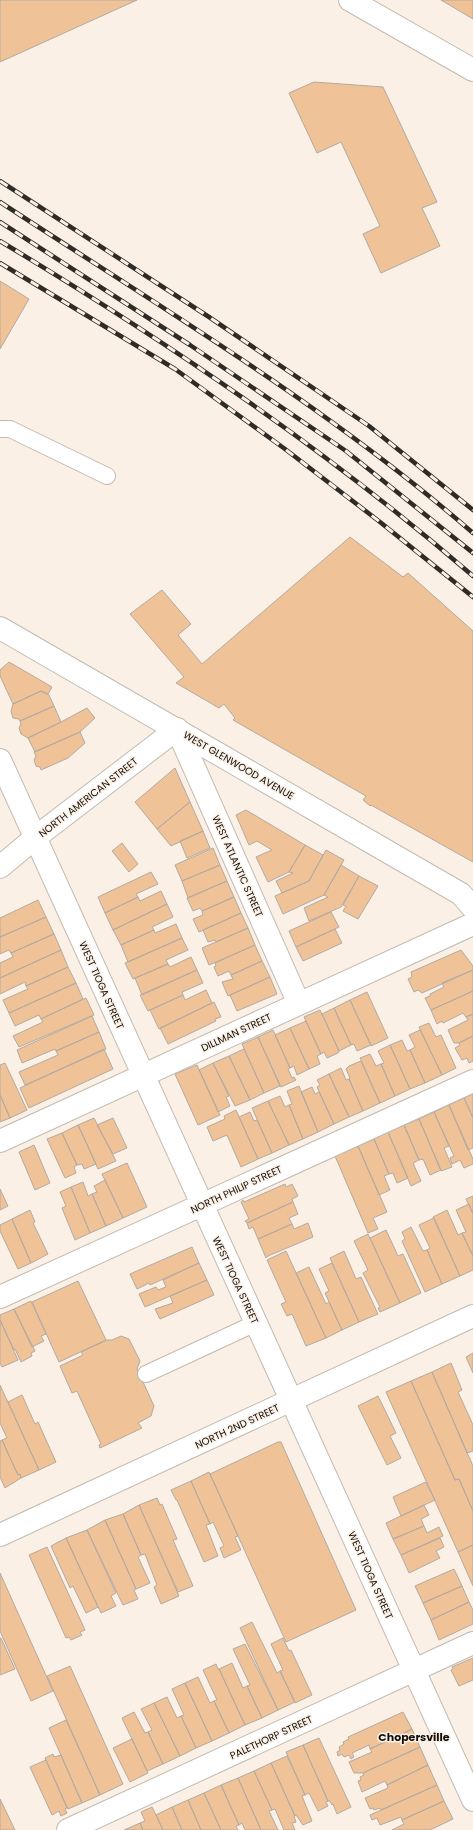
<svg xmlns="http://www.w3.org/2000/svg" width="473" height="1830" viewBox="0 0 473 1830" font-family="Poppins,sans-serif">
  <rect width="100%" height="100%" fill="#faf0e6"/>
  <path fill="#efc297" stroke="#b4aaa1" d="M0 0H137L0 62Z
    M441 0H473V19Z
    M314 82 383 87 437 202 422 208 440 246 381 273 363 234 380 226 341 142 317 153 289 93Z
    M0 281 29 299 0 349Z
    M350 537 403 577 408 573 473 631V862L371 805 370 806 363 800 366 796 233 720 235 718 224 704 219 708 176 683 184 677 130 614 162 590 191 624 178 635 202 664Z
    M9 662 52 687 48 694 41 691 13 704 0 676V670Z
    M41 691 49 695 54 706 20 721 19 719 13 718 11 711 13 704Z
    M54 706 61 722 28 738 21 734 19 728 21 724 20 721Z
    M87 708 95 718 80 732 35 752 28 738 61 722Z
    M80 732 85 743 68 758 41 770 40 767 36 766 34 760 36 756 34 752Z
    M175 768 190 802 157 829 135 802Z
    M190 802 203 831 171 846 157 829Z
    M246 810 305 845 289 872 268 882 256 857 272 850 257 841 249 845 236 815Z
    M203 831 210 848 187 858 180 841Z
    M122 843 138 864 129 872 112 851Z
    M305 845 323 855 309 881 282 893 276 881 293 873 289 872Z
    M213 848 220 865 182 881 175 865Z
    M326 850 344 860 324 895 283 914 275 896 309 881Z
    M220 865 227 881 188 898 182 881Z
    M341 865 359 876 341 907 309 921 304 908 328 897 324 895Z
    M151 872 158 884 136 894 138 897 105 913 98 897Z
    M359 876 378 886 358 919 343 911 346 906 343 905Z
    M227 881 234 897 202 911 200 908 193 911 187 898Z
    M161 891 167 904 113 930 105 913 138 897 140 901Z
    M234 897 241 913 199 932 193 919 203 915 202 911Z
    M38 900 46 917 0 937V918Z
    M167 904 173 917 152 927 154 930 121 945 113 930Z
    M331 912 339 927 296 947 289 931Z
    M241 913 248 928 216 942 215 940 208 942 203 930Z
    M46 917 54 934 11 953 9 950 0 954V937Z
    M176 924 182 938 128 962 121 945 154 930 155 933Z
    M248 928 255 945 209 965 202 948Z
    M335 929 342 943 303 961 296 947Z
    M54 934 61 950 0 978V963L13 957 11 953Z
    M182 938 188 950 166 960 168 964 133 979 125 963Z
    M255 945 262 961 231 975 229 971 218 976 214 967 216 966 215 963Z
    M61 950 68 967 26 986 25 982 0 994V978Z
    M461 950 473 966V970L422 993 418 990 414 992 408 979 412 977 411 972Z
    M191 957 197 970 142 995 135 978 168 964 170 967Z
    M262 961 270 977 228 996 222 982 233 979 231 975Z
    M68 967 76 983 9 1013 3 1000 28 989 26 986Z
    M197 970 203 983 182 992 183 995 148 1011 140 995Z
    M473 970V991L431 1010 425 998 430 996V994L444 987 442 983Z
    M270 977 277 994 237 1011 230 995Z
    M76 983 83 999 41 1019 39 1015 15 1026 9 1013Z
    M206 990 212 1003 159 1029 150 1010 183 995 185 1000Z
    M473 991V1014L466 1017 463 1013 443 1023 442 1021 437 1024 431 1010Z
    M367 992 388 1038 371 1046 350 1000Z
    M86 998 94 1015 19 1047 13 1036 43 1022 41 1019Z
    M350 1000 371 1045 357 1051 354 1044 351 1045 334 1008Z
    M214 1002 221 1017 215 1019 216 1021 168 1044 160 1028Z
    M334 1008 351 1045 339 1051 322 1014Z
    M320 1010 339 1051 338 1053 327 1058 324 1052 321 1054 304 1017Z
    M473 1014V1036L459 1043H454L448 1030 468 1020 466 1017Z
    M92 1016 99 1032 56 1051 55 1049 22 1063 17 1050Z
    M306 1021 321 1054 317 1056 320 1064 309 1069 290 1028Z
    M429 1023 436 1037 441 1035 456 1068 442 1075 419 1027Z
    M290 1028 309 1069 297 1075 294 1066 290 1068 275 1035Z
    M273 1030 290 1068 288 1069 292 1078 294 1077 296 1080 281 1087 258 1037Z
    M420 1030 442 1075 425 1083 410 1050 415 1047 409 1035Z
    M99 1032 106 1049 25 1085 19 1072 58 1055 56 1051Z
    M473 1036V1061L469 1063 467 1058 462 1060 455 1048 460 1045 459 1043Z
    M258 1037 280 1086 264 1093 242 1044Z
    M402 1040 407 1051 410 1050 425 1083 410 1089 390 1045Z
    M390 1045 410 1089 395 1096 381 1064 384 1063 378 1051Z
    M104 1049 113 1069 29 1108 20 1088Z
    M244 1049 264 1093 250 1100 229 1056Z
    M370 1054 376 1066 381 1064 395 1096 380 1103 360 1058Z
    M229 1056 250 1100 235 1106 213 1063Z
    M361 1061 380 1103 363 1111 349 1079 350 1078 346 1069 349 1066Z
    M5 1063 27 1110 10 1118 0 1095V1065Z
    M213 1063 229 1096 226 1097 230 1106 218 1112 199 1070Z
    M197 1065 220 1115 198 1125 175 1074Z
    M341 1068 346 1080 349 1079 363 1111 349 1117 329 1074Z
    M329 1074 349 1117 334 1124 317 1087 320 1085 317 1080Z
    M299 1086 318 1132 303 1139 289 1105 292 1104 287 1091Z
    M312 1087 315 1094 319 1092 334 1124 318 1132 301 1092Z
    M473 1094V1118L464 1098Z
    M0 1095 10 1118 0 1122Z
    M280 1096 285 1107 289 1105 303 1139 289 1145 268 1101Z
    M464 1098 473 1118V1148L468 1150 449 1105Z
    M268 1101 289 1145 272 1153 252 1108Z
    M449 1105 473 1159V1164L464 1168 460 1160 452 1164 450 1158 454 1156 434 1112Z
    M236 1110 258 1159 241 1167 227 1135 213 1141 207 1127 225 1119 224 1116Z
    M250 1112 254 1121 257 1120 272 1153 258 1159 239 1117Z
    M434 1112 449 1146 444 1148 452 1167 441 1171 419 1119Z
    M94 1118 116 1161 98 1169 78 1125Z
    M113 1118 127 1148 113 1154 97 1125Z
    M419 1119 441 1170 430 1175 423 1159 419 1160 404 1125Z
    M78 1125 96 1164 84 1169 82 1164 77 1165 62 1133Z
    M404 1125 419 1160 413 1163 421 1181 411 1186 388 1132Z
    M388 1132 408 1178 397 1183 393 1173 389 1174 374 1139Z
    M62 1133 77 1165 74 1167 76 1173 65 1178 47 1139Z
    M374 1139 389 1174 384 1176 390 1190 379 1195 358 1146Z
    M34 1145 50 1183 35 1190 19 1152Z
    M358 1146 387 1212 373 1218 378 1229 368 1233 335 1156Z
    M127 1163 147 1207 123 1218 102 1174Z
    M105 1180 123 1218 106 1226 92 1194 97 1192 94 1186Z
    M83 1182 88 1196 92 1194 106 1226 90 1233 71 1187Z
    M285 1184 286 1187 292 1184 298 1196 292 1199 293 1202 247 1223 245 1221 249 1219 241 1202 243 1200 244 1202Z
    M71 1187 90 1233 75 1240 62 1208 66 1206 60 1192Z
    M0 1189 8 1206 0 1210Z
    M473 1196V1214L466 1199Z
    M293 1202 298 1214 289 1218 292 1224 258 1239 253 1227 249 1229 247 1223Z
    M469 1204 473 1214V1256L462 1233 466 1232 456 1210Z
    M30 1210 35 1222 33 1223 48 1254 31 1263 12 1219Z
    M447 1210 458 1235 462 1233 473 1256V1270L460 1276 433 1217Z
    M434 1218 460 1276 442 1284 427 1250 430 1248 419 1225Z
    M12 1219 31 1263 18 1269 0 1231V1225Z
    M308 1223 313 1237 268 1256 266 1258 258 1239 292 1224 294 1229Z
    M411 1227 423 1251 427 1250 442 1284 425 1292 402 1241 405 1239 402 1232Z
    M386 1230 398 1256 403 1254 421 1293 400 1303 370 1238Z
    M368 1234 400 1303 380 1312 378 1308 380 1307 363 1273 368 1270 354 1241Z
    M192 1247 199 1263 150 1285 149 1283 137 1289 130 1274Z
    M286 1251 326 1338 306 1346 292 1314 287 1316 281 1304 286 1302 267 1260Z
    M344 1251 356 1279 361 1277 378 1314 359 1322 330 1258Z
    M199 1263 207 1280 145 1307 139 1294 156 1287 158 1290 166 1287 163 1280Z
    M332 1263 359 1322 342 1330 325 1293 329 1291 319 1269Z
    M309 1267 326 1304 329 1302 342 1330 326 1338 296 1273Z
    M207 1280 214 1295 160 1319 155 1309 173 1303 170 1296Z
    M78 1281 106 1340 59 1362 32 1302Z
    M31 1301 46 1334 41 1336 44 1341 32 1347 14 1309Z
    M14 1309 35 1351 31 1353 32 1356 21 1362 15 1349 14 1350 0 1320V1315Z
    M0 1320 18 1360 2 1367 0 1363Z
    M121 1336 129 1339 140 1361 137 1369 154 1406 151 1416 138 1423 142 1428 100 1448 99 1445 101 1444 77 1391 72 1393 60 1366 83 1355 81 1352 107 1340H112Z
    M473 1353V1373L466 1357Z
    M451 1363 462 1390 458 1392 473 1425V1451L467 1453 432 1372Z
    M432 1372 473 1466V1511L459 1479 455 1480 411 1381Z
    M411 1381 455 1480 459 1479 473 1511V1545L458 1552 386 1392Z
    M0 1385 39 1470 21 1478 20 1474 18 1475 2 1440 7 1438 0 1423Z
    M22 1395 35 1424 38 1422 56 1462 39 1470 8 1402Z
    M378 1396 396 1433 390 1436 401 1458 387 1465 358 1406Z
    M2 1440 18 1475 20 1474 21 1478 5 1488 0 1477V1441Z
    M278 1442H281L356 1610 286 1642 210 1474Z
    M209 1472 238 1536 235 1537 241 1550 224 1558 220 1548 224 1546 213 1522 210 1524 191 1481Z
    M191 1481 210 1524 206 1525 218 1556 204 1562 177 1500H176L171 1490Z
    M426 1482 435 1500 401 1516 393 1497Z
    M157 1498 160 1505 162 1504 177 1539 173 1540 193 1586 178 1592 139 1505Z
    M139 1505 179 1596 161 1604 154 1587 157 1585 145 1554 141 1555 123 1514Z
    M424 1505 429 1515 421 1519 424 1526 393 1539 386 1523Z
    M123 1514 141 1555 138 1557 150 1583 136 1589 105 1520Z
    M105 1520 136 1589 134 1590 138 1599 123 1605 87 1530Z
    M424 1526 427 1533 439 1527 443 1536 401 1555 393 1539Z
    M87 1530 116 1593 111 1596 116 1606 101 1613 66 1538Z
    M66 1538 98 1607 86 1613 73 1586 70 1588 51 1546Z
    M440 1538 444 1547 436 1551 440 1558 409 1573 401 1555Z
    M473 1545V1586L458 1552Z
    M47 1547 85 1630 80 1632 82 1635 71 1640 69 1637 66 1638 29 1555Z
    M454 1569 462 1586 423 1603 415 1586Z
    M0 1573 53 1691 31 1701 0 1631Z
    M462 1586 469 1602 431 1620 423 1603Z
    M469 1602 473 1610V1624L439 1640 431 1620Z
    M252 1622 277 1673 280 1671 295 1702 278 1710 240 1628Z
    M0 1638H1L15 1669 0 1675Z
    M283 1638 289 1651 291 1650 312 1695 295 1703 280 1671 283 1670 271 1644Z
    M245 1644 278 1710 262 1718 247 1686 250 1685 233 1649Z
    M473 1658V1680L459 1686 451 1670 453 1669 452 1667Z
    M232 1663 243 1688 247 1686 262 1718 245 1725 219 1669Z
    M216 1664 218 1669H219L245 1725 229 1733 214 1701 217 1700 203 1670Z
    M70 1666 123 1784 100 1795 47 1676Z
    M198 1677 210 1703 214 1701 229 1733 212 1741 185 1683Z
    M185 1683 212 1741 196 1748 181 1716 184 1715 172 1689Z
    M167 1697 177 1718 181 1716 196 1748 180 1756 154 1703Z
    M154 1703 180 1756 163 1764 148 1732 152 1730 141 1709Z
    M134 1712 145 1733 148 1732 163 1764 147 1771 122 1718Z
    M403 1712 412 1729 370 1749 369 1745 352 1753 354 1757 351 1759 349 1755 344 1757 342 1754 338 1756 337 1752 340 1750 339 1747 344 1744 343 1742 349 1739 348 1737Z
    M66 1720 100 1795 82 1803 49 1728Z
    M412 1729 420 1747 363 1773H354L349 1762 372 1752 370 1749Z
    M319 1738 351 1807 337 1814 333 1804 332 1805 330 1801H328L303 1745Z
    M132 1739 148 1773 130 1782 113 1748Z
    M303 1745 328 1801 326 1802 328 1806 318 1811 309 1793 305 1795 286 1752Z
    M420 1747 428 1765 387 1785 385 1781 362 1792 358 1781 361 1780 360 1777 364 1775 363 1773Z
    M53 1754 54 1757 61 1755 82 1803 68 1809 45 1758Z
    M287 1756 305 1795 302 1796 312 1821 303 1825 296 1815 295 1816 271 1763Z
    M46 1760 67 1808 65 1809 67 1813 61 1816 59 1811 52 1815 30 1767Z
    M271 1763 295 1816H294L296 1822 292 1823 295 1830H284L275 1809 272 1810 254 1771Z
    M428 1765 437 1785 381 1810 380 1808 374 1810 373 1808 370 1809 365 1798 388 1788 387 1785Z
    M254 1771 272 1810 269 1811 278 1830H261L238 1778Z
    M238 1778 261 1830H245L242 1823 239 1825 221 1785Z
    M221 1785 239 1825 236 1826 238 1830H221L204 1793Z
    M437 1785 444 1801 402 1820 401 1817 380 1825 377 1818 372 1820 370 1815Z
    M204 1793 221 1830H201L188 1800Z
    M0 1799 15 1830H0Z
    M188 1800 201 1830H182L172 1807Z
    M444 1801 453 1819 430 1830H392L404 1824 402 1820Z
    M152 1807 156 1815 163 1830H143L140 1823 145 1821 141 1812Z
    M172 1807 182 1830H163L156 1815Z
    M140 1823 143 1830H124Z"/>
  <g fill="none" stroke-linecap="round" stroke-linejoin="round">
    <g stroke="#c3bab0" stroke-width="18">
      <path id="lane" d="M0 429H10L107 476
        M146 1374 256 1323"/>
    </g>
    <g stroke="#c3bab0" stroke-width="24">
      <path id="street" d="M0 760 473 1800
        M0 867 36 837 177 729 299 1004
        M0 1141 473 924
        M0 1297 473 1081
        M68 1830 473 1643"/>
    </g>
    <g stroke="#c3bab0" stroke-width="24">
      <path id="secondary" d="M350 0 473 70
        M0 628 461 894 473 908
        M0 1535 473 1316"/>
    </g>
    <use href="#lane" stroke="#fff" stroke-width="16"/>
    <use href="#street" stroke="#fff" stroke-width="22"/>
    <use href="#secondary" stroke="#fff" stroke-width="22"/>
    <g stroke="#2f2b26" stroke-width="4.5">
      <path id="rail" d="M0 181 209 317 369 426 473 510
        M0 202C160 307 328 407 473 533
        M0 222 190 345 346 451 473 553
        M0 241C166 341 326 449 473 576
        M0 263 175 369 285 449 380 522 473 597"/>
    </g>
    <use href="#rail" stroke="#faf0e6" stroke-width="3" stroke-dasharray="9" stroke-linecap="butt"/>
  </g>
  <g text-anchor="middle" stroke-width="3" stroke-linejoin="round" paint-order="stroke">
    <g font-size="10" fill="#110e0a" stroke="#faf0e6">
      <text transform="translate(239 765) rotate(30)" y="4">WEST GLENWOOD AVENUE</text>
      <text transform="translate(88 797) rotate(-38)" y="4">NORTH AMERICAN STREET</text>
      <text transform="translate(238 866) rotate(66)" y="4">WEST ATLANTIC STREET</text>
      <text transform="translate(102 985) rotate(66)" y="4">WEST TIOGA STREET</text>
      <text transform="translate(236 1032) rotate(-25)" y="4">DILLMAN STREET</text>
      <text transform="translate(236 1189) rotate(-25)" y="4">NORTH PHILIP STREET</text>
      <text transform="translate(236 1280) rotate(65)" y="4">WEST TIOGA STREET</text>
      <text transform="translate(237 1426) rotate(-25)" y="4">NORTH 2ND STREET</text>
      <text transform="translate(371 1575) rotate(66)" y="4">WEST TIOGA STREET</text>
      <text transform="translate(271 1737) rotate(-25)" y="4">PALETHORP STREET</text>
    </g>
    <g font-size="11" font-weight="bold" fill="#110e0a" stroke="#faf0e6">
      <text x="414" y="1741">Chopersville</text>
    </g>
  </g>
</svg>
